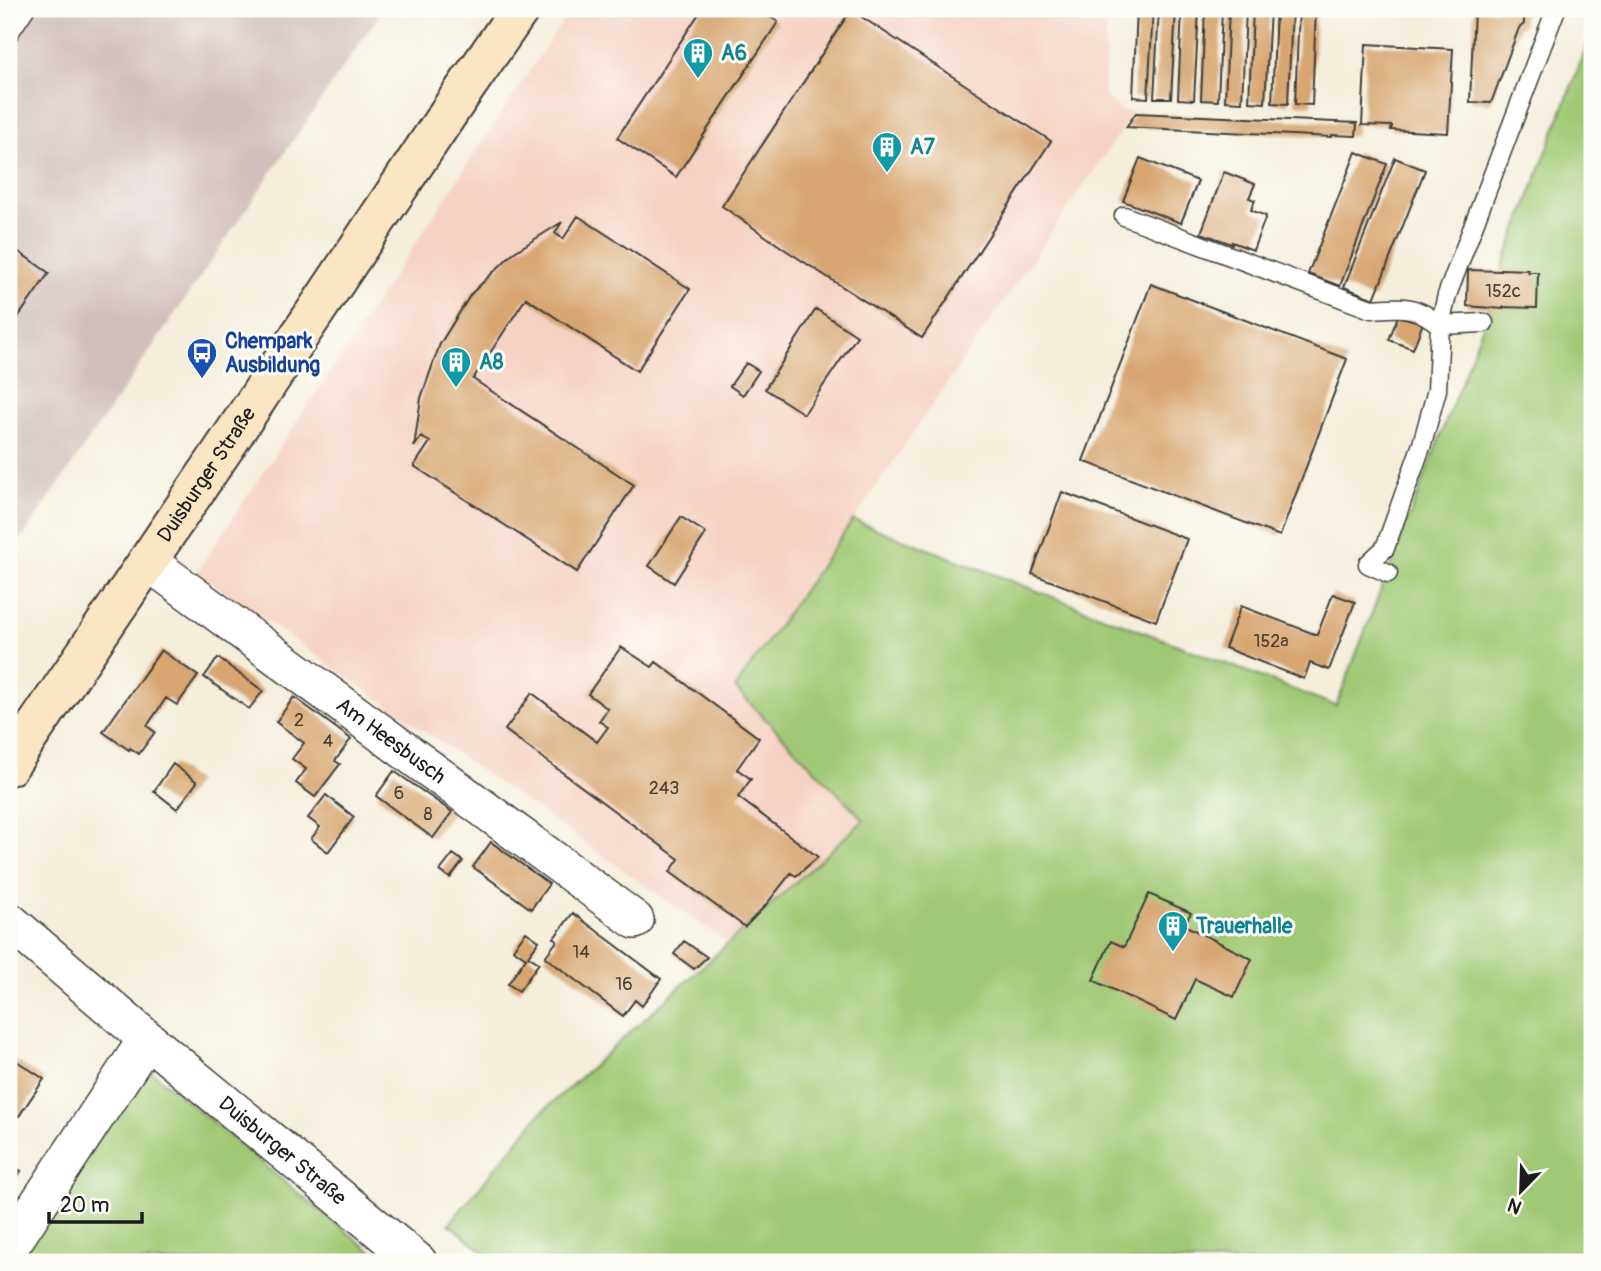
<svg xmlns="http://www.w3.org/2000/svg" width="1601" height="1271" viewBox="0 0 1601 1271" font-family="Pangolin,sans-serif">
  <rect width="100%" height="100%" fill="#fdfcf7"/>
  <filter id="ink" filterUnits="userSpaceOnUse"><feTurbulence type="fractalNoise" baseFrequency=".0143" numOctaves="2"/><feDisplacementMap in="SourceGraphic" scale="14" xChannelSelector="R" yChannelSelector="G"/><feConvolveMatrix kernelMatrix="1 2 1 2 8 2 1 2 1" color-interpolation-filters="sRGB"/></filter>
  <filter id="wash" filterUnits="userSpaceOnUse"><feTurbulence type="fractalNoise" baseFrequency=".00686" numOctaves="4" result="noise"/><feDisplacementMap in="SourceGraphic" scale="28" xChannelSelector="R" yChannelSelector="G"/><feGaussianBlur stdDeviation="1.57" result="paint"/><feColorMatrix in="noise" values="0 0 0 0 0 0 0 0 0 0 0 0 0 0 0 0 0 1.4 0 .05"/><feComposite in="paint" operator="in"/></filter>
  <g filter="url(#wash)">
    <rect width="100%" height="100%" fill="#f4eedb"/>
    <path fill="#f6d2c3" d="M571 9H1107L1104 96 1122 111 1134 112 853 520 735 688 864 819 728 943 197 572Z"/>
    <path fill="#d1bfbd" d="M9 9H383L9 557Z"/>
    <path fill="#a0c975" stroke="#5e7248" stroke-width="2" d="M1592 32V1262H496L449 1224 540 1114 864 820 735 688 853 520 1336 706 1484 323 1505 261Z
      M146 1067 294 1190 385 1262H16Z"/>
    <g id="blocks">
      <path fill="#d7a671" d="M702 9H758L778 22 676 177 617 138Z
        M1137 9H1153L1148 98 1133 97Z
        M1159 9H1176L1171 98H1154Z
        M1182 9H1199L1194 100 1178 99Z
        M1205 9H1222L1218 101 1201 100Z
        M1229 9H1246L1242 102 1225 101Z
        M1253 9H1270L1265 103 1249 102Z
        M1276 9H1292L1288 104 1272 103Z
        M1299 9H1316L1312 105 1295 104Z
        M1474 9H1524V24L1519 28 1491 103 1470 102Z
        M851 10 1051 141 922 338 787 251 722 206Z
        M1366 44 1453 49 1448 133 1391 130 1392 126 1362 125Z
        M1136 113 1357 123 1356 136 1332 135V137L1126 127Z
        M1356 152 1387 164 1340 286 1308 274Z
        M1140 158 1198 181 1181 223 1123 201Z
        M1395 158 1425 170 1374 299 1344 287Z
        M1224 172 1255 184 1249 198 1255 200 1251 210 1266 216 1253 250 1232 242V244L1201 233Z
        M578 216 690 289 637 371 526 298 473 379 634 485 577 572 414 466 430 442 421 437 414 447 421 398 440 344 471 294 513 253 562 222 555 233 563 239Z
        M9 245 49 273 9 330Z
        M1501 269 1528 270V272H1538L1537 308 1503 307V309L1467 306 1468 270 1501 271Z
        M1151 284 1347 359 1280 536 1083 461Z
        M816 309 857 336 804 414 765 389Z
        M1398 316 1423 323 1413 349 1389 340Z
        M746 363 759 371 743 395 730 386Z
        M1062 492 1187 539 1156 621 1032 574Z
        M681 517 706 533 674 583 649 566Z
        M1333 594 1355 602 1329 670 1310 663 1304 679 1225 648 1241 606 1317 635Z
        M621 647 652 667 656 662 759 738 737 769 751 779 738 797 818 857 796 876 791 873 765 906 745 927 670 872 679 859 505 730 532 693 597 742 608 727 599 721 608 709 588 694Z
        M161 650 198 676 177 705 166 698 147 726 155 732 139 754 130 748 129 750 103 732Z
        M218 658 263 691 249 709 204 677Z
        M294 697 351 739 335 761 340 764 315 797 296 783 306 769 292 759 304 743 276 722Z
        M173 764 197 782 177 809 154 791Z
        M394 771 452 812 433 838 376 796Z
        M326 795 354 817 328 852 311 839 320 827 308 818Z
        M491 842 549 884 531 909 473 867Z
        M453 854 463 861 450 878 440 871Z
        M1149 894 1191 913 1184 925 1252 959 1234 997 1195 979 1176 1020 1093 980 1111 941 1124 947Z
        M573 913 661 979 642 1006 635 1000 623 1016 545 957 557 941 554 938Z
        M526 932 539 941 528 956 539 963 519 991 508 984 526 958 513 949Z
        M684 941 707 957 694 969 674 954Z
        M9 1056 44 1079 19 1116 9 1109Z
        M9 1163 21 1171 9 1189Z"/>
    </g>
  </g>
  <g filter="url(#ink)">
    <use href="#blocks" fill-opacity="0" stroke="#3c3c39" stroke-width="2"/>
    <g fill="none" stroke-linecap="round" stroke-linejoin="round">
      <g stroke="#3c3c39" stroke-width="21">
        <path id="lane" d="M9 33 25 9
          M1124 216 1371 309C1402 307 1414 304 1440 325L1484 323
          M1388 573 1368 564 1385 548 1422 444 1437 390 1440 325 1447 295 1556 9"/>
      </g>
      <g stroke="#3c3c39" stroke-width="40">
        <g id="street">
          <path id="s1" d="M147 561 635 920"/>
          <path id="s2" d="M9 921 147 1039 418 1262"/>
          <path d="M9 1248 147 1039"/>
        </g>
      </g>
      <g stroke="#3c3c39" stroke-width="42">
        <g id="secondary">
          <path id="s3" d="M9 766 227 444 453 106 520 9"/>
        </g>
      </g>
      <use href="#lane" stroke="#fff" stroke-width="18"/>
      <use href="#street" stroke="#fff" stroke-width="37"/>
      <use href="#secondary" stroke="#fbe6c4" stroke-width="38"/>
    </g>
  </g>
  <defs>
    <g id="building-pin" transform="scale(1.575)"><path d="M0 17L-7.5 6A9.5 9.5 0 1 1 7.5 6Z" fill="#0f9aa8" stroke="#fdfcf7"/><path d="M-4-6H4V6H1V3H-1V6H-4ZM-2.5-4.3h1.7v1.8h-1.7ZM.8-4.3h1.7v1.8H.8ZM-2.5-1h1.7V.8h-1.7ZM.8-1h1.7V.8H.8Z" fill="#fff"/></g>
    <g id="bus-pin" transform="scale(1.575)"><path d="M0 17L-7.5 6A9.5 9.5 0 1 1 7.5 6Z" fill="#1a4fb4" stroke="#fdfcf7"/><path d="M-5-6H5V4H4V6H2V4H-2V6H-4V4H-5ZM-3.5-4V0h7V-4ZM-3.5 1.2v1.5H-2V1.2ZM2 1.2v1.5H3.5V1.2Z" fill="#fff"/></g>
  </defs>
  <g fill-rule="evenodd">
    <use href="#building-pin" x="698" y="53"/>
    <use href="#building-pin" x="887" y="147"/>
    <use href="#bus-pin" x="202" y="353"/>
    <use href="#building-pin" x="456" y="362"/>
    <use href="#building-pin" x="1173" y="926"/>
  </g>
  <g text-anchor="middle" stroke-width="6" stroke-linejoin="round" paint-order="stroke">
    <g font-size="18" fill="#4b3e31">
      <text x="1503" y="297">152c</text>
      <text x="1271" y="647">152a</text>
      <text x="299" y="726">2</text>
      <text x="328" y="747">4</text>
      <text x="664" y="794">243</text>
      <text x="399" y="799">6</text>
      <text x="428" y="820">8</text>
      <text x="581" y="958">14</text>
      <text x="624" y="990">16</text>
    </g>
    <g font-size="21" font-weight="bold" fill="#0d838f" stroke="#fdfcf7" text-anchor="start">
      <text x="721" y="60">A6</text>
      <text x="910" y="154">A7</text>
      <text x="479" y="369">A8</text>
      <text x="1196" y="933">Trauerhalle</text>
    </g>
    <g font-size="21" font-weight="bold" fill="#164399" stroke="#fdfcf7" text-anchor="start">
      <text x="225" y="348">Chempark<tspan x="225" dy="24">Ausbildung</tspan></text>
    </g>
    <g font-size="21" fill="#1c1c1c" stroke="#fdfcf7">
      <text dy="7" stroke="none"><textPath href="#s3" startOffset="352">Duisburger Straße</textPath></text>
      <text dy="7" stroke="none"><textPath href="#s1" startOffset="303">Am Heesbusch</textPath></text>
      <text dy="7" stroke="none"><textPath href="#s2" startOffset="357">Duisburger Straße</textPath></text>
    </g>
  </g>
  <rect width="1601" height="1271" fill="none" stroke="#fdfcf7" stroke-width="35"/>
  <g transform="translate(1521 1191) rotate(203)" stroke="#fdfcf7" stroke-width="5" paint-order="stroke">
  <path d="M0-5L12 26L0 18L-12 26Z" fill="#1c1c1c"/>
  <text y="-10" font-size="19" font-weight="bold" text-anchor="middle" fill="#1c1c1c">N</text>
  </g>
  <path d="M49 1212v10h93v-10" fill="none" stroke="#1c1c1c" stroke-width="3.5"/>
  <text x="60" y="1212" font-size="21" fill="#1c1c1c" stroke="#fdfcf7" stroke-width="5" paint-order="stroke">20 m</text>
</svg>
